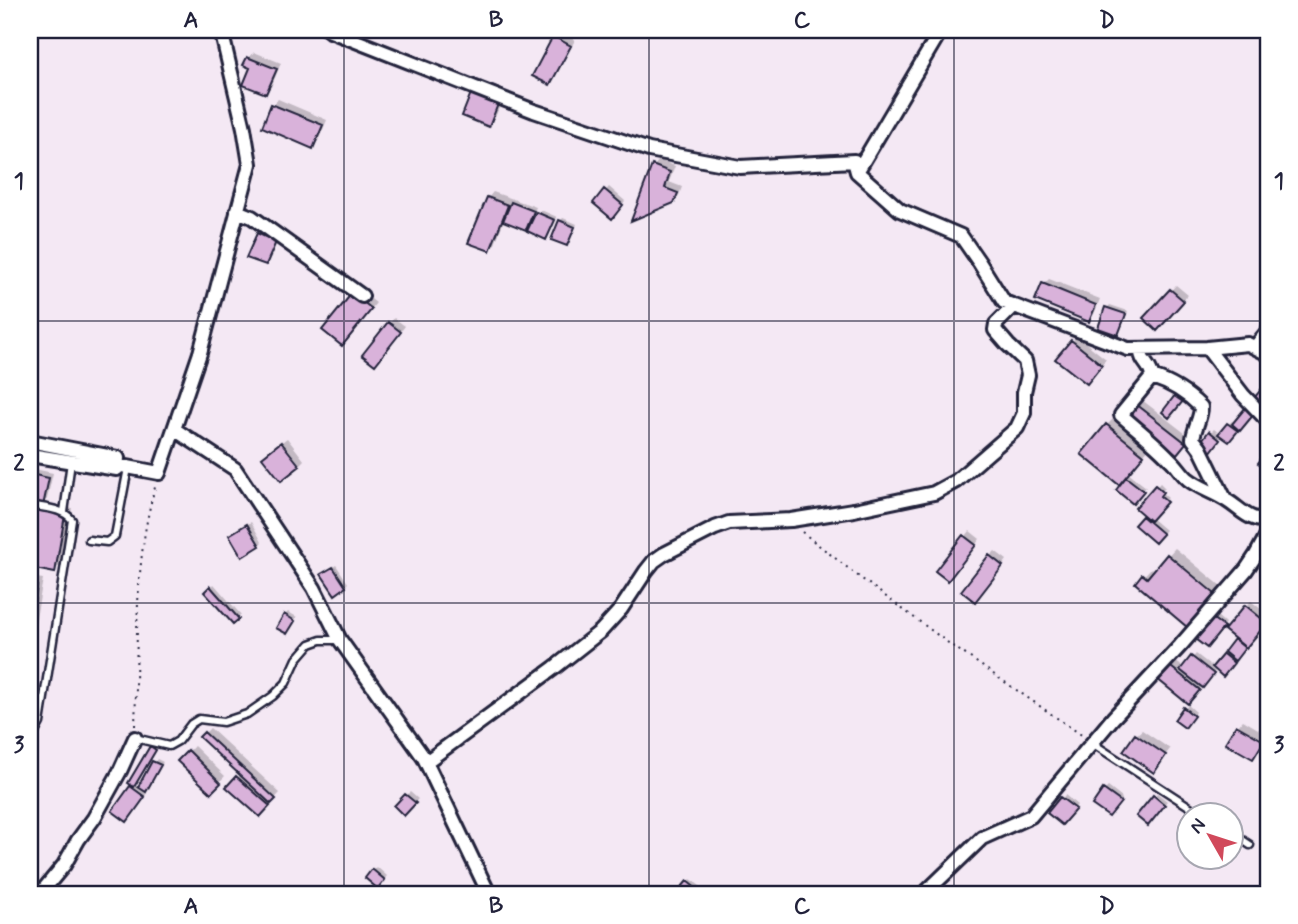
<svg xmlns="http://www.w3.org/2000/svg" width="1298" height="924" viewBox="0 0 1298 924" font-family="Mynerve,sans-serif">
  <rect width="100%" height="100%" fill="#f4e8f4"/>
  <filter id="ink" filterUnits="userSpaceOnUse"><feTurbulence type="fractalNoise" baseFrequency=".0143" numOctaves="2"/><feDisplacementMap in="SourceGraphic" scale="14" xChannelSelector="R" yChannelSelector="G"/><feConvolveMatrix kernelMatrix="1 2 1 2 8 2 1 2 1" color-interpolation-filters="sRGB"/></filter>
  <g filter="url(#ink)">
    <path fill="#0003" d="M559 32 575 40 555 78 550 83 554 37Z
      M254 52 281 63 271 87 266 92 249 58Z
      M478 89 503 98 494 120 489 125 473 94Z
      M278 99 327 120 318 141 313 147 264 126 273 105Z
      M659 160 675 166 669 182 682 187 679 195 673 201 634 218 654 166Z
      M609 187 625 201 612 216 595 203Z
      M493 192 536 207 529 225 526 228 504 220 495 244 489 249 488 198Z
      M541 210 557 217 549 235 546 238 537 213Z
      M563 218 577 224 570 241 567 244 560 221Z
      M262 231 278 239 268 260 265 263 259 234Z
      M1049 279 1100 299 1094 314 1089 320 1044 284Z
      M1176 285 1188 295 1157 328 1146 318Z
      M358 289 376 303 347 339Z
      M1110 305 1128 311 1121 330 1118 333 1107 308Z
      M394 318 405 326 381 357 365 354Z
      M1077 336 1106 359 1092 377 1058 359Z
      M1142 400 1190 437 1182 447 1137 405Z
      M1114 418 1150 447 1128 473 1146 487 1136 499 1118 490 1128 477 1107 425Z
      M1232 421 1239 428 1229 440 1223 435 1213 447 1201 443 1214 429 1220 434Z
      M287 438 304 460 299 465 269 452Z
      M30 468 53 473 47 499 43 503 72 508 62 563 54 571 30 567Z
      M1160 483 1165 488 1161 492 1168 498 1151 518 1165 530 1155 541 1137 525 1145 515 1137 508Z
      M251 522 262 542 259 545 235 532Z
      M970 531 980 539 953 574 937 571Z
      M1175 548 1221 586 1194 618 1137 583 1151 568 1154 571Z
      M995 551 1007 560 980 595 990 556Z
      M336 565 348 583 345 586 327 571Z
      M30 577 43 579 30 653Z
      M214 584 241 615 233 622 207 592Z
      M1251 601 1268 615V619L1235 658 1236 659 1226 671 1217 669 1193 696 1158 678 1174 660 1184 668 1196 654 1214 668 1237 639 1246 606Z
      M288 612 297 617 290 628 285 615Z
      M1217 616 1225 623 1210 643 1214 619Z
      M1188 705 1196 712 1188 723 1185 709Z
      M1243 720 1268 735 1258 752 1252 757 1228 742 1238 726Z
      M210 728 280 793 259 815 229 787 241 774 201 737Z
      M1142 730 1170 749 1154 770 1136 735Z
      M155 744 158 746 134 784 139 787 157 759 163 762 149 786 144 791 147 793 130 817 131 787 134 784 131 782Z
      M194 746 225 776 211 791 180 761Z
      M1108 787 1122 798 1112 812 1105 790Z
      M410 792 418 799 404 814 396 806Z
      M1157 793 1167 801 1151 820 1138 816Z
      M1065 795 1077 805 1065 820 1050 813Z
      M377 867 387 876 378 887 367 878Z
      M691 879 700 886 693 894H678Z
      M278 889 284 894H272Z"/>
    <path fill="#d9b2da" stroke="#22223b" stroke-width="2" d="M553 36 571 46 550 85 532 76Z
      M247 57 277 69 266 94 243 85 250 68 243 65Z
      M471 93 498 104 489 127 462 116Z
      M271 104 323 125 313 149 262 127Z
      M652 165 670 172 665 188 678 193 674 203 631 221Z
      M604 189 623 205 612 219 593 203Z
      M487 197 508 205 490 251 468 243Z
      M511 202 534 211 526 230 503 221Z
      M536 212 555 220 546 240 527 231Z
      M559 220 575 227 567 246 551 240Z
      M257 233 276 242 266 265 246 258Z
      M1042 283 1096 305 1089 322 1035 300Z
      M1170 289 1184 301 1157 331 1143 318Z
      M352 293 372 309 342 346 322 330Z
      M1105 307 1126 314 1118 335 1098 328Z
      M388 322 401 332 375 365 362 355Z
      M1071 340 1102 365 1087 384 1055 359Z
      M1268 381V409L1254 398Z
      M1176 394 1184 400 1169 418 1162 412Z
      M1136 404 1186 443 1177 454 1127 416Z
      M1246 407 1254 414 1240 431 1232 424Z
      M1227 423 1238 431 1229 442 1218 434Z
      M1106 424 1144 455 1119 485 1081 454Z
      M1209 431 1220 440 1210 453 1199 444Z
      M281 442 300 466 281 481 262 457Z
      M1267 451 1268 452V470L1258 463Z
      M30 474 49 478 43 506 30 504Z
      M1126 477 1144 491 1133 504 1116 490Z
      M1155 485 1163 492 1160 496 1167 502 1150 521 1135 508Z
      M30 509 65 515 55 573 30 568Z
      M1142 516 1163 534 1155 543 1134 525Z
      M247 524 260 546 242 557 229 535Z
      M963 535 976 545 948 581 935 571Z
      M1167 554 1215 594 1187 627 1135 583 1142 574 1147 578Z
      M989 555 1003 566 975 602 961 591Z
      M333 567 346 587 335 595 321 574Z
      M30 585 37 586 30 624Z
      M210 586 239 619 233 624 204 592Z
      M1245 605 1267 623 1246 648 1224 630Z
      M284 614 295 621 287 634 276 628Z
      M1212 618 1224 627 1207 648 1195 639Z
      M1234 639 1245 648 1235 661 1224 652Z
      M1223 654 1234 663 1223 677 1212 667Z
      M1191 656 1214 674 1203 688 1180 670Z
      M1167 664 1200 690 1188 704 1156 678Z
      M1183 707 1194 716 1185 728 1174 720Z
      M1236 725 1264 741 1253 759 1225 743Z
      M204 732 276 799 271 804 199 737Z
      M1135 734 1166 755 1154 773 1123 751Z
      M150 746 156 750 134 787 128 783Z
      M188 750 221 783 211 793 177 761Z
      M152 761 161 765 146 792 138 787Z
      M236 776 270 806 260 817 226 787Z
      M130 786 145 797 127 822 112 811Z
      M1103 789 1121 802 1109 817 1092 805Z
      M405 794 416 803 404 816 394 806Z
      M1153 795 1165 805 1148 826 1136 816Z
      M1060 797 1076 809 1062 825 1047 813Z
      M372 869 385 880 378 889 365 878Z
      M687 881 698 890 694 894H676Z"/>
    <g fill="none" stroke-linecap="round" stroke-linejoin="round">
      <g stroke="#22223b" stroke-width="11">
        <path id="lane" d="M30 505C44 508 63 508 72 520L40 723 30 742
          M64 512 71 462
          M89 540 107 542 115 536 128 468
          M135 738 169 746 178 741 191 724 199 719 223 722 247 714 273 696 286 683 297 659 310 644 321 640H340
          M1092 743 1204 816
          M1232 833 1250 845"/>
      </g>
      <g stroke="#22223b" stroke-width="18">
        <path id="street" d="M328 30 534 111 649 150 740 167 854 161 857 172 900 210 961 236 979 262 1004 302 1128 349 1207 348 1248 344 1268 354
          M857 172 941 30
          M237 211 252 217 362 296
          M1255 347 1268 331
          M1207 348 1243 395 1268 421
          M1141 349C1140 363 1151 364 1152 377L1121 415C1138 430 1155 443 1170 459 1177 465 1181 473 1188 479 1199 488 1214 492 1226 500 1242 510 1247 520 1268 521
          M1152 377C1171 383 1187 393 1201 407 1201 418 1194 428 1193 439L1200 448 1225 499
          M174 429 235 469 314 588 340 640 424 758 489 894
          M30 441 118 458 117 469 30 455
          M117 465 159 473 200 353 250 164 244 128 221 30
          M426 762 554 668 601 631 621 609 646 571 654 561 664 554 715 528 729 523 791 520 854 510 934 493 956 481 1017 428 1024 413V392L1028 375 1025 361 1008 345 995 330 996 324 1014 306
          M40 894 64 865 78 840 94 818 120 771 135 738
          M924 894 982 838 1031 816 1113 718 1180 646 1246 570 1256 555 1268 533"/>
      </g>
      <path stroke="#22223b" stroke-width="2" stroke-dasharray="2 5" stroke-linecap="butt" d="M802 532 858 576 947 642 1083 736
        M135 726C138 647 133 560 156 484"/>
      <use href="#lane" stroke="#fff" stroke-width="6"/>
      <use href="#street" stroke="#fff" stroke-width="12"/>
    </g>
  </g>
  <path fill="none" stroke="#22223b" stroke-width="2" stroke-opacity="0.55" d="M344 30V894M649 30V894M954 30V894M30 321H1268M30 603H1268"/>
  <rect width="1298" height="924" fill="none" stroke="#fff" stroke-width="77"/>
  <g transform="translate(1210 836) rotate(309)"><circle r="33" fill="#ffffff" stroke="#a7a7b1" stroke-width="2"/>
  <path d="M0-5L12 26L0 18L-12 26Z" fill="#d1495b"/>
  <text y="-10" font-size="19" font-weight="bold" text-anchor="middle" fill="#22223b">N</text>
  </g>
  <rect x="38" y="38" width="1222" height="848" fill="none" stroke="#22223b" stroke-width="2.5"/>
  <g font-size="23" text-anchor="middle" font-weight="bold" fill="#22223b">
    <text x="191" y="27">A</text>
    <text x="496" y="27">B</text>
    <text x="802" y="27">C</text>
    <text x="1107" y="27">D</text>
    <text x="19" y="188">1</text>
    <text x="1279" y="188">1</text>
    <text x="19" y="470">2</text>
    <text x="1279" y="470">2</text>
    <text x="19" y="752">3</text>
    <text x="1279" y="752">3</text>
    <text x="191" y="913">A</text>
    <text x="496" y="913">B</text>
    <text x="802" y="913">C</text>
    <text x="1107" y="913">D</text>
  </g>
</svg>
